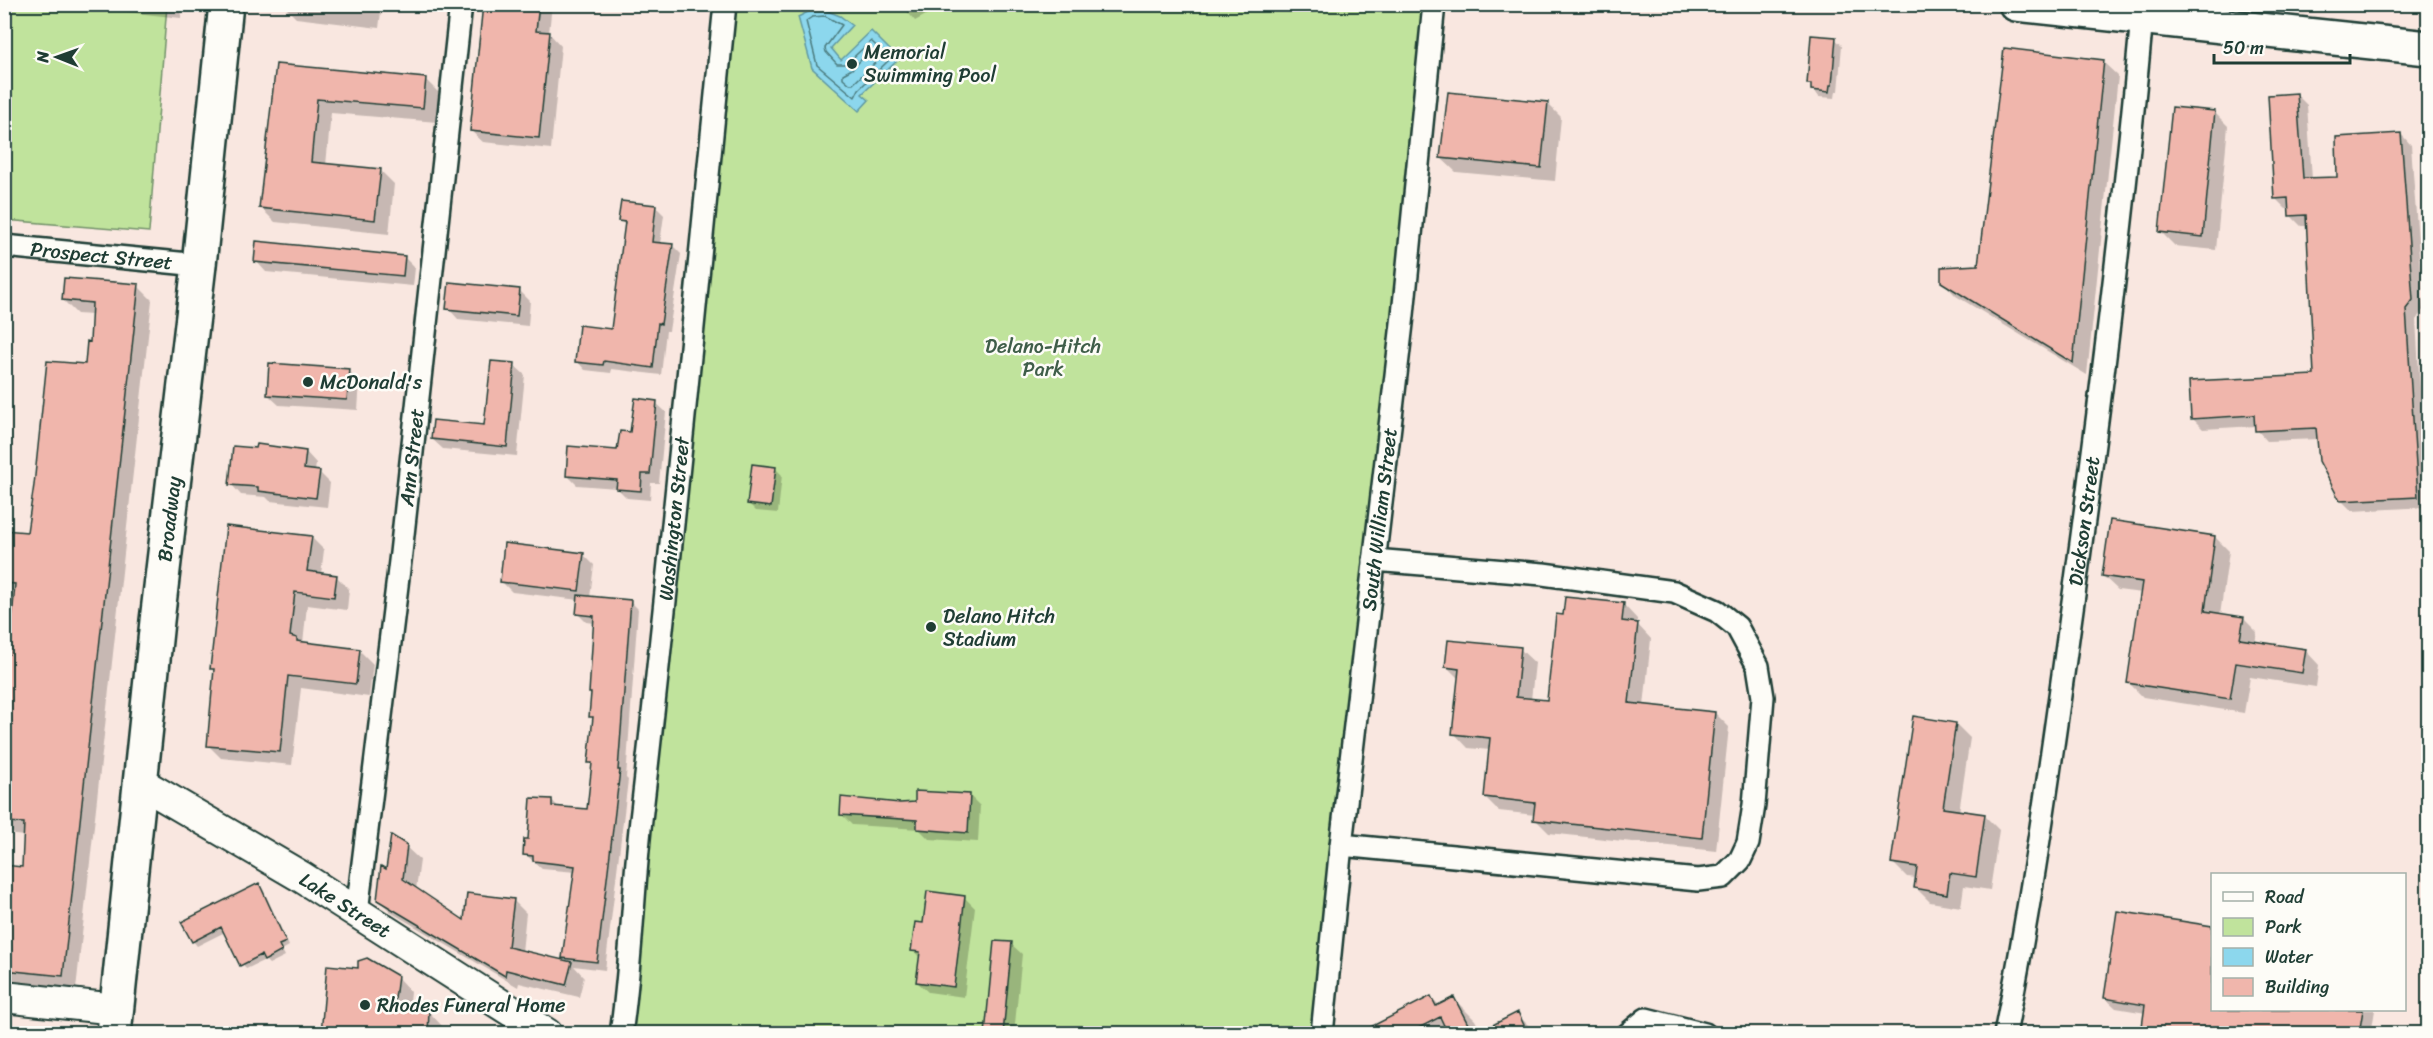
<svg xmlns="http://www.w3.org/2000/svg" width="2433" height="1038" viewBox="0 0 2433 1038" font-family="Sriracha,sans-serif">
  <rect width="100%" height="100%" fill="#f9e7e0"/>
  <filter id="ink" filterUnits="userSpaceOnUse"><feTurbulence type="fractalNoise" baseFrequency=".0167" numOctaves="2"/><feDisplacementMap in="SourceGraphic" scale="12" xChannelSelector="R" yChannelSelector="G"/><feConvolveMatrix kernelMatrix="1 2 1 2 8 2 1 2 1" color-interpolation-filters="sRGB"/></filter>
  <g filter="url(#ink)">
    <path fill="#c0e39c" stroke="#709068" stroke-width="1.5" d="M4 5H167L149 232 5 220Z
      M728 5H1433L1323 1033 619 1034Z"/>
    <path fill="#8cd7ed" stroke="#6099a3" stroke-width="1.5" d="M825 10 840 16 852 25 831 48 841 60 871 31 899 59 862 94 869 100 859 111 812 68 798 17 810 11Z"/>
    <path fill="#0003" d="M54 4H182L181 18Z
      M382 4 379 28 296 18 283 5Z
      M485 4H552L549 33 561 46 551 149 483 142 471 131Z
      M901 4H946L915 21Z
      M1835 39 1842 45 1838 91H1836L1835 98 1819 97 1809 83Z
      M2103 62 2118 76 2087 375 1956 296 1942 281 1980 267Z
      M278 65 426 80 440 94 437 122 331 113 326 165 380 170 394 184 389 234 275 222 261 208Z
      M2297 95 2307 105 2312 179 2338 178 2401 134 2411 145 2423 310 2416 320 2427 507 2352 511 2341 500 2318 439 2267 441 2257 430 2256 426 2203 429 2192 418 2316 377 2308 226H2301L2291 216 2290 208 2286 209 2275 198Z
      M1547 103 1561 117 1555 181 1456 172 1441 158Z
      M2214 112 2228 126 2216 250 2175 246 2161 232Z
      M656 207 664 215 660 244 673 246 681 254 669 331H666L661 375 612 369 611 373 585 370 577 361 612 331 626 226 620 220Z
      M405 258 415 268 413 286 266 272 256 261Z
      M138 286 152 300 76 989 4 982V866L24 868 25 836 15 835 4 825 7 764 4 762V748L7 723H4V655L10 656 15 596 4 595V531L28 534 86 365 91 344 93 315 77 314 63 300Z
      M520 291 530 301 528 326 458 319 448 308Z
      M514 365 525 375 517 456 443 449 432 439 486 427Z
      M349 371 360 381 358 410 279 405 268 395Z
      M656 403 666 412 659 483H651L650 500 627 498 617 488 577 485 567 475 618 452Z
      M306 452 316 463 315 472H319L330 483 327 507 270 501 266 497 241 495 231 484Z
      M775 468 782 475 778 513 756 511 749 504Z
      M311 537 324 550 321 574 336 576 349 589 347 610 307 605 303 644 360 651 373 664 369 697 301 688 292 765 221 758 208 745 215 672 211 668Z
      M2215 537 2229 551 2220 615 2243 618 2257 632 2255 643 2305 650 2319 665 2316 687 2250 677 2244 713 2143 697 2129 683 2142 593 2118 590 2103 576Z
      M583 554 594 565 590 597 630 601 638 609 626 778 628 780 605 970 574 966 584 977 579 997 519 983 518 987 392 913 379 900 388 871 406 847 420 860 416 890 465 923 513 900 526 913 522 952 569 963 564 957 576 872 542 869 525 854 529 841 552 800 559 808 589 811 593 766 590 762 594 719 591 716 593 695 590 692 595 623 586 622 578 614 579 600 512 592 501 581Z
      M1623 604 1637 619V624L1651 639 1644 706 1715 713 1729 727 1716 851 1549 833 1535 819V815L1499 811 1485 797 1490 750 1468 748 1454 733 1459 679 1447 667 1520 649 1535 663 1531 700 1548 702 1564 616Z
      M1956 724 1970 738 1959 812 1985 816 1999 830 1990 890 1964 886 1961 907 1930 902 1916 888 1917 878 1907 877 1893 863Z
      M970 796 980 806 978 842 929 839 919 829 852 825 841 814Z
      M258 884 263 889 289 946 282 950 285 956 269 964 265 960 246 969 225 932 197 946 193 941Z
      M964 897 975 908 964 997 928 992 917 982 920 958 913 950 925 924Z
      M2119 912 2212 927V1010H2375L2371 1034H2142L2146 1013 2116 1008 2105 998Z
      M1011 944 1022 954 1014 1034H986Z
      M397 977 411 992 409 1010 429 1012 443 1027 442 1034H322Z
      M1431 997 1440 1006 1454 999 1475 1020 1481 1032 1517 1014 1532 1029 1537 1026 1544 1034H1360Z"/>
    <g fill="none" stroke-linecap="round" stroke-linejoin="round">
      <path stroke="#4b7b7e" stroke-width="1.5" d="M825 16 842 25 825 48 826 52 837 64H846L871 41 889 58 888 61 859 89 855 97 817 65 806 21 812 17Z
        M870 51 878 57V60L853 84H850L843 78V74L852 69Z"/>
    </g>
    <path fill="#f0b6ac" stroke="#1f3d34" stroke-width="1.5" d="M483 4H539L536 31 550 32 539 138 470 131Z
      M1811 35 1836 37 1832 85H1830L1829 92 1811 90V84H1807Z
      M2004 48 2104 60 2073 363 1941 282V267L1978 265Z
      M276 64 426 78 423 108 317 99 311 162 381 169 375 220 259 208Z
      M1448 92 1548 102 1541 168 1440 158Z
      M2297 93 2303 178 2337 177 2336 137 2401 133 2413 300 2406 309 2418 497 2340 501 2319 461 2316 428 2255 431 2254 415 2191 419 2189 381 2314 375 2306 215 2289 216 2288 198 2274 199 2268 95Z
      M2172 107 2215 111 2203 237 2159 232Z
      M621 201 656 205 652 242 673 244 661 324 658 323 653 368 604 361 603 365 575 362 579 325 611 329 625 222 618 221Z
      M256 241 405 256 403 276 254 262Z
      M64 278 139 284 63 976 4 970V865L22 867 24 823 4 822 6 713 4 712V653L9 654 15 584 4 583V530L27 532 34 485 47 361 85 364 87 341 90 342 92 303 62 300Z
      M449 282 520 289 517 316 446 309Z
      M491 361 515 363 507 447 431 439 433 420 484 425Z
      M269 363 350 369 347 400 267 395Z
      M635 398 657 401 650 474H642L641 491 616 489 617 480 566 476 568 446 617 450 620 431 630 432Z
      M257 444 306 451 304 469 320 471 316 498 258 491V487L229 485 233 446 256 448Z
      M752 464 776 467 771 507 747 504Z
      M2110 520 2215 536 2205 611 2244 617 2240 639 2306 649 2302 673 2236 663 2230 699 2127 683 2142 582 2102 576Z
      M226 526 312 536 307 571 337 575 334 597 295 592 290 636 297 638V641L360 649 356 684 288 676 280 752 207 746 214 669H210Z
      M504 543 584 553 579 591 500 582Z
      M578 595 631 600 618 770H620L597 962 562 958 575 866 533 861V856L523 855 524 839H528L531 798 552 799V806L587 809 592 763H588L593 717H589L591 693H589L594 616 576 614Z
      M1565 597 1624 603 1622 621 1638 623 1629 703 1715 712 1702 838 1533 820 1535 803 1484 797 1490 738 1452 734 1459 669 1445 667 1448 640 1521 647 1516 697 1547 700 1556 614 1563 615Z
      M1913 716 1956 723 1943 808 1985 814 1976 877 1950 873 1947 894 1914 888 1917 867 1891 863Z
      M915 791 970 794 968 833 917 829V820L840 815 841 797 900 803 915 802Z
      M391 835 407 845 403 879 464 920 467 893 514 899 508 947 572 962 566 985 506 970 505 976 377 900 381 866 386 869Z
      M259 883 286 942 279 945 282 951 264 961 261 955 240 966 221 927 192 942 181 922Z
      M927 891 965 896 954 987 916 982 920 952 911 951 915 922 923 923Z
      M2117 911 2212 926V1010H2363L2359 1034H2141L2145 1005 2104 998Z
      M994 941 1012 942 1003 1034H985Z
      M367 958 398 976 394 1007 429 1011 428 1034H321L327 965 358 968V961Z
      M1431 996 1436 1006 1454 997 1473 1034H1448L1440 1017 1407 1034H1357Z
      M1518 1012 1528 1034H1475Z"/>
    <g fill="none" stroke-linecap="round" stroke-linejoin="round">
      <g stroke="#1f3d34" stroke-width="26">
        <g id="street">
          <path id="s1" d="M4 246 199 265"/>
          <path d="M1341 845 1698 880 1723 877 1740 860 1748 843 1754 805 1763 697 1758 666 1737 627 1717 611 1674 592 1543 574 1374 560"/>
          <path id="s2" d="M357 912 401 553 461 4"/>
          <path id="s3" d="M621 1034C632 960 633 885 642 811 673 543 698 273 725 4"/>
          <path id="s4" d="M1322 1034 1341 845 1403 315 1434 4"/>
          <path d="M1628 1034 1646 1019 1705 1034"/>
          <path id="s5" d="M2005 1034C2035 884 2055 732 2076 580 2102 389 2126 197 2143 5"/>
        </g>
      </g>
      <g stroke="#1f3d34" stroke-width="34">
        <g id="secondary">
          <path id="s6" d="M141 783 300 876 547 1034"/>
          <path d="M4 997 116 1009"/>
        </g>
      </g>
      <g stroke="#1f3d34" stroke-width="38">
        <g id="primary">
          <path id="s7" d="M114 1034 157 621 199 265 226 4"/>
        </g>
      </g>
      <g stroke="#1f3d34" stroke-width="38">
        <path id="highway" d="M2016 4 2428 48"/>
      </g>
      <use href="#street" stroke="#fdfcf7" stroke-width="21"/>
      <use href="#secondary" stroke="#fdfcf7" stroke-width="30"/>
      <use href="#primary" stroke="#fdfcf7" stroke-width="33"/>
      <use href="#highway" stroke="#fdfcf7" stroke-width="33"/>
    </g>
  </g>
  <g fill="#1f3d34" stroke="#fdfcf7" stroke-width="2">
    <circle cx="852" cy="64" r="6"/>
    <circle cx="308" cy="382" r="6"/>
    <circle cx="931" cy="627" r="6"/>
    <circle cx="365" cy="1005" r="6"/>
  </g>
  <g text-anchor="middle" stroke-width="5" stroke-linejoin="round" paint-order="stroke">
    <g font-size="20" fill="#1f3d34" stroke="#fdfcf7" text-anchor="start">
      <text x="864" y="59">Memorial<tspan x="864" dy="23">Swimming Pool</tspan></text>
      <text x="320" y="389">McDonald's</text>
      <text x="943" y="623">Delano Hitch<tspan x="943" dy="23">Stadium</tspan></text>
      <text x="377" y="1012">Rhodes Funeral Home</text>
    </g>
    <g font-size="20" fill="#1f3d34" stroke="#fdfcf7">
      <text dy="7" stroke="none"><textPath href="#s1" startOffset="98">Prospect Street</textPath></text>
      <text dy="7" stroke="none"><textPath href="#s2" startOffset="458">Ann Street</textPath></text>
      <text dy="7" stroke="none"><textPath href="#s7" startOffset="518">Broadway</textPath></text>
      <text dy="7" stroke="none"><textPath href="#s3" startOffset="518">Washington Street</textPath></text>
      <text dy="7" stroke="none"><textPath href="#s4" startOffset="518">South William Street</textPath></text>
      <text dy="7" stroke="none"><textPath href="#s5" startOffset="519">Dickson Street</textPath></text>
      <text dy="7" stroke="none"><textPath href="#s6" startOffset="238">Lake Street</textPath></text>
    </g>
    <g font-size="20" fill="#3f5e49" stroke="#fdfcf7">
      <text x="1043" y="353">Delano-Hitch<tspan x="1043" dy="23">Park</tspan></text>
    </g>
  </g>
  <rect width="2433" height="1038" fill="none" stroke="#fdfcf7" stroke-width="24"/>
  <rect x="12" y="12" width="2409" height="1014" fill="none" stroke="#1f3d34" stroke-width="2" filter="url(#ink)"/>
  <rect x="2211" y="873" width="195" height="138" fill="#fdfcf7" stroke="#a4b0a9" stroke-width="1.5"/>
  <rect x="2223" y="892" width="30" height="9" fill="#fdfcf7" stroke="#a4b0a9" stroke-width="1.5"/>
  <text x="2265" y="903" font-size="18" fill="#1f3d34">Road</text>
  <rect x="2223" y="918" width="30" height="18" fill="#c0e39c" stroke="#a4b0a9" stroke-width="1.5"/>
  <text x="2265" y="933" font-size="18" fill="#1f3d34">Park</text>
  <rect x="2223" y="948" width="30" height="18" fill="#8cd7ed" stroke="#a4b0a9" stroke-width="1.5"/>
  <text x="2265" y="963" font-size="18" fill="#1f3d34">Water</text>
  <rect x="2223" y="978" width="30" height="18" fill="#f0b6ac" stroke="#a4b0a9" stroke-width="1.5"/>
  <text x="2265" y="993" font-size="18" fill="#1f3d34">Building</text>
  <g transform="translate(57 57) rotate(271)" stroke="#fdfcf7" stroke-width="4.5" paint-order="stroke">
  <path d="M0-4.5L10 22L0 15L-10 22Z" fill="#1f3d34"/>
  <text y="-9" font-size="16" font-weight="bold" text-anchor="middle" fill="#1f3d34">N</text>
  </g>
  <path d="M2214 54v9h136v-9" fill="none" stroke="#1f3d34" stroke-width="3"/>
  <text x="2223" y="54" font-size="18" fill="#1f3d34" stroke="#fdfcf7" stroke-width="4.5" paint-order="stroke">50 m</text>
</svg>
